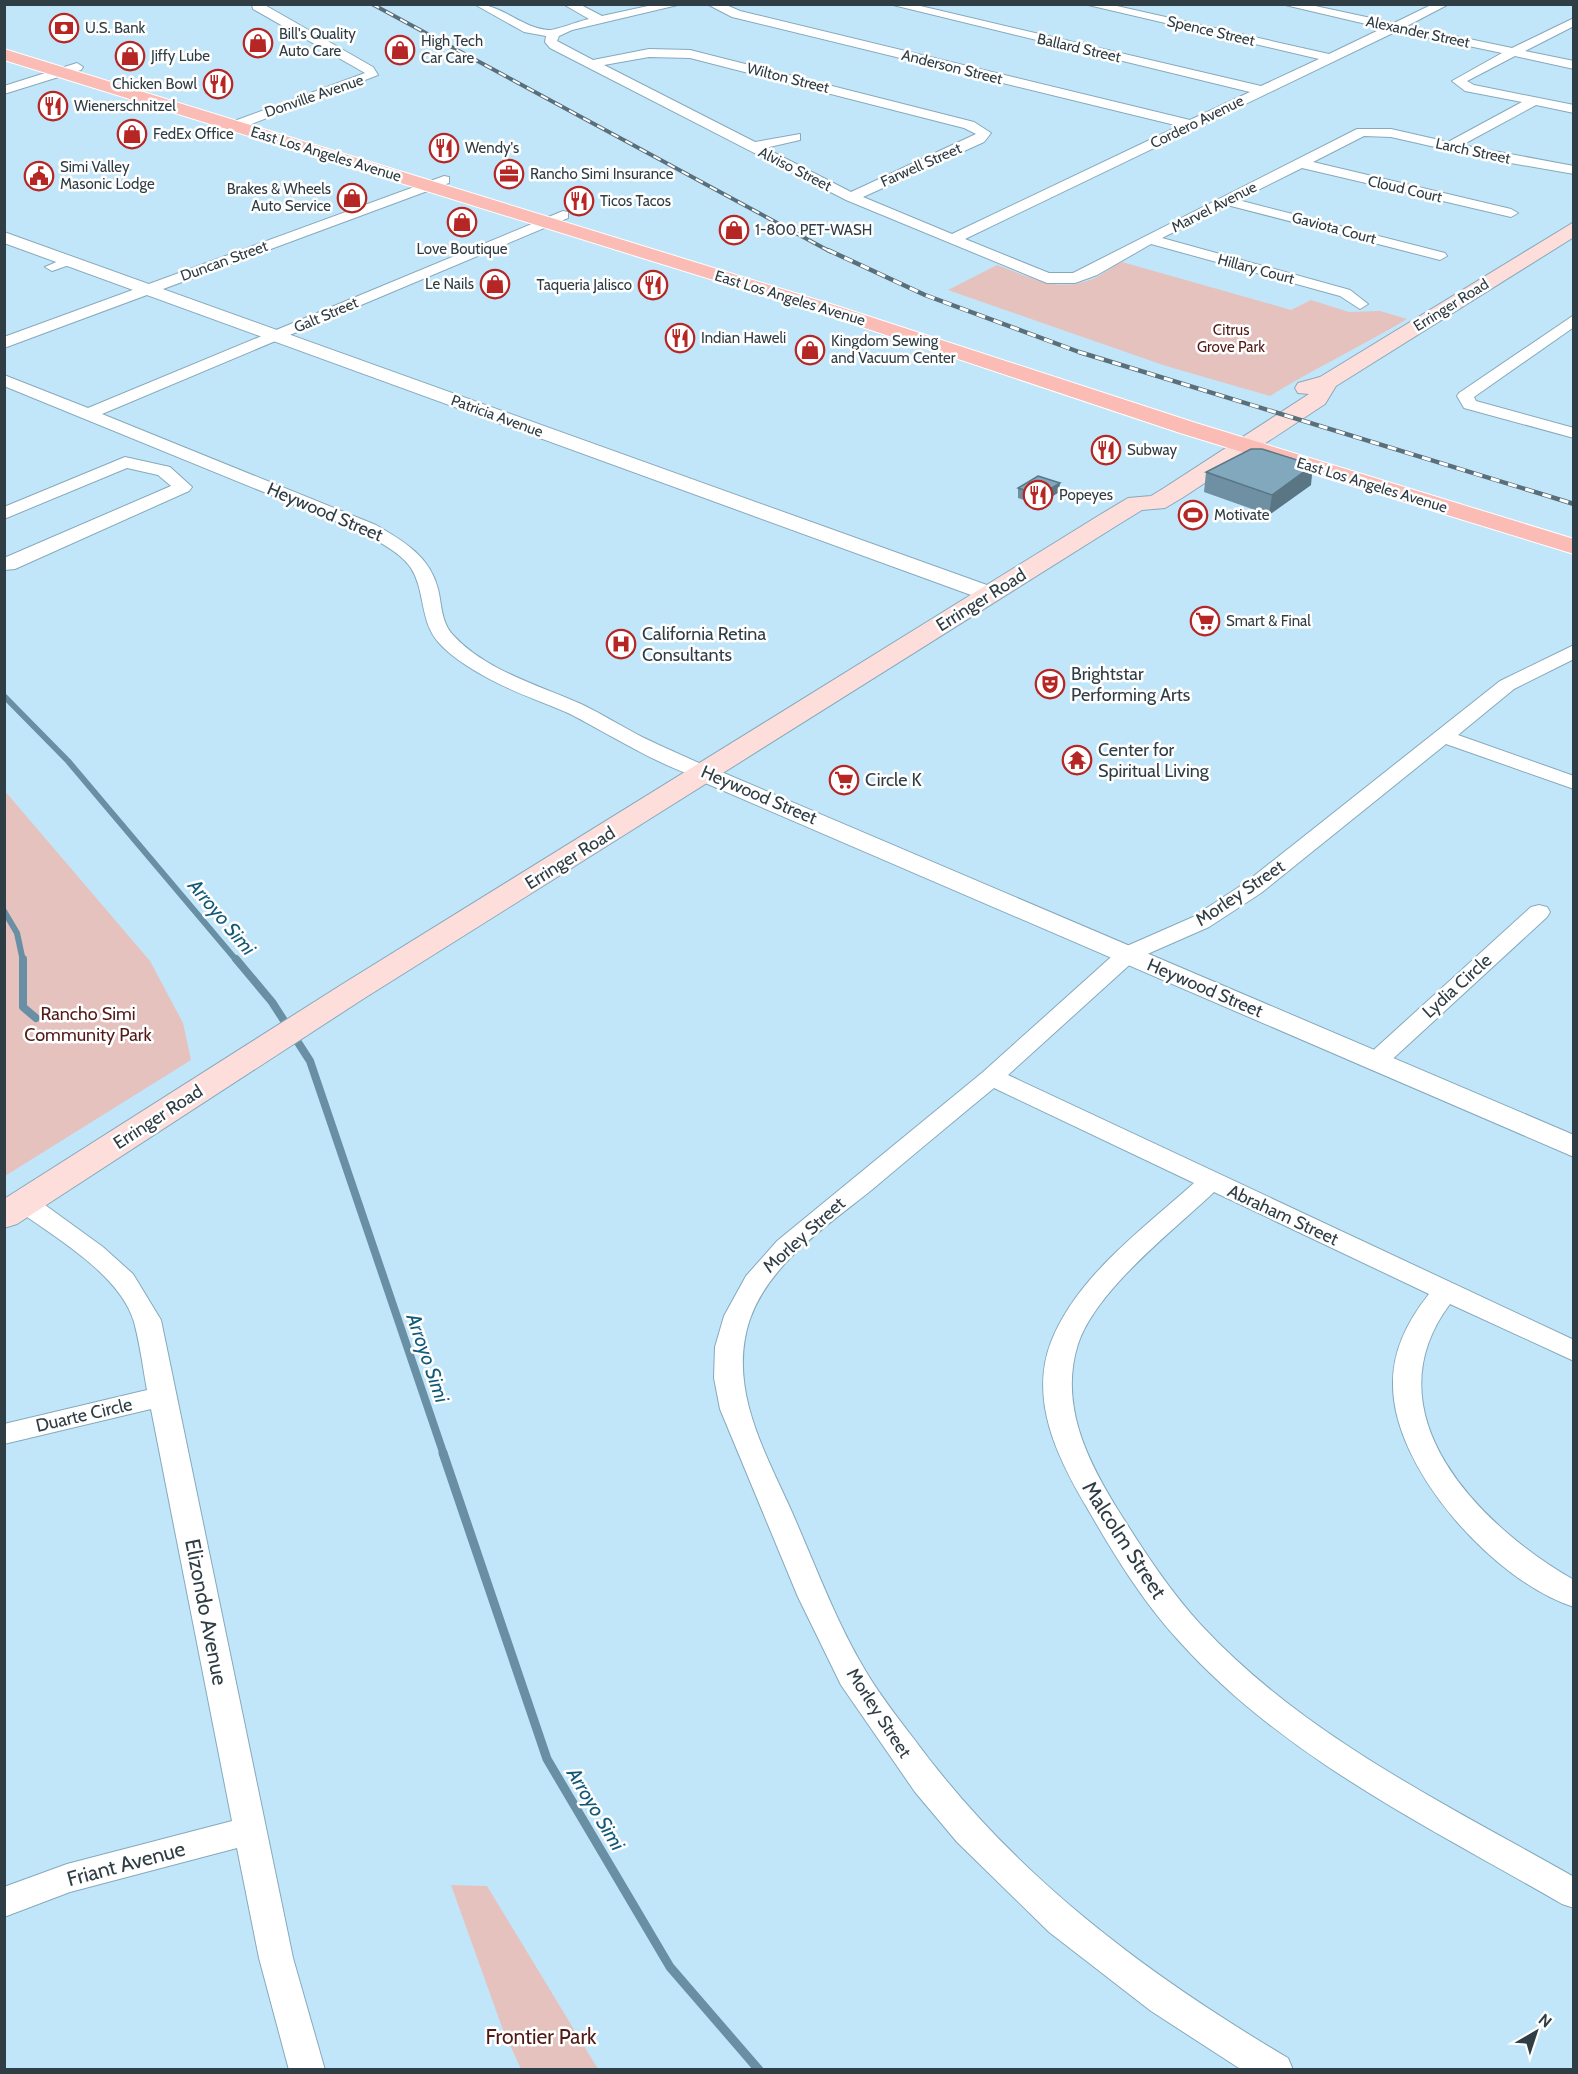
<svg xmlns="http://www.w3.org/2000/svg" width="1578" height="2074" viewBox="0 0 1578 2074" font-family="Cabin,sans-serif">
  <rect width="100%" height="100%" fill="#c1e6fa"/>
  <path fill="#e5c2be" d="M1122 262 1291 310 1311 300 1349 312 1380 311 1407 319C1362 346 1315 368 1270 396L1166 366 948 290 997 265C1032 277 1058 295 1097 277 1106 272 1113 266 1122 262Z
    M4 790 150 961 183 1023 191 1060 5 1176Z
    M451 1885 487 1886 598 2069H521L503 2030Z"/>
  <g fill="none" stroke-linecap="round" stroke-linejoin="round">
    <path stroke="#698fa4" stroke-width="6" d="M4 696 68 761 237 961
      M4 911 17 933 23 961"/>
    <path stroke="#698fa4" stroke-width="8" d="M23 959V1007L36 1018
      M236 959 272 1002 310 1061 444 1455"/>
    <path stroke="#698fa4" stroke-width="9" d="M443 1453 547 1759 670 1967 759 2070"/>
    <g stroke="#86a9bc" stroke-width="2">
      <path id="minor" d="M252 4H263L373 67 378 75 236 130H226V124L365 73 253 9Z
        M474 4C502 4 521 28 549 30 557 30 579 21 589 19L563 4H579L602 16 657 4H682L572 30 559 36 557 41 593 60 649 49 690 50 974 122 991 133 984 142 863 197 952 234 1179 126 732 17 707 4H724L740 11 1190 120 1250 92 889 4H912L1261 86 1319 59 1084 4H1108L1329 54 1383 28 1281 4H1306L1394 23 1433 4H1449L1407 26 1512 48 1574 18V26L1525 51 1574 61V69L1515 56 1467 81 1474 85 1574 105V113L1536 105 1462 145 1574 166V174L1488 159 1391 137 1364 136 1313 162 1511 209 1518 213 1511 217 1302 168 1238 200 1445 253 1447 256 1440 260 1227 205 1162 238 1350 290 1368 304 1360 309 1340 296 1151 244 1097 275 1075 283H1047L846 200 550 48 545 42 546 36 524 32ZM1397 31 1502 53 1452 81 1465 91 1522 102 1448 142 1391 129H1357L1073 273H1049L965 239ZM649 57 690 58 964 128 976 134 851 192 765 148 800 140V134L755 142 604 65Z
        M77 63 83 67 81 70 4 94V86Z
        M444 176 449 177V183L4 348V337Z
        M563 211 568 212V218L102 414 376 525C403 541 430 556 438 589 442 605 441 622 453 635 486 671 539 685 581 704 602 714 621 726 642 737 664 748 689 758 712 769L715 773 712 777C687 784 596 726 568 713 540 701 510 691 484 676 468 667 452 657 440 644 419 622 426 592 411 568 400 552 380 543 364 533L4 386V375L88 408Z
        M70 256 77 260 75 263 52 271 45 267Z
        M1574 315V327L1474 397 1476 401 1574 428V438L1464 408 1457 396 1459 393Z
        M125 457 170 467 192 487 189 491 15 569 4 570V558L171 486 158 475 127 468 4 519V507Z
        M1574 645V659L1514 689 1458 735 1574 776V789L1446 744 1261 893 1209 927 1136 959 1008 1075 1574 1340V1361L1450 1304C1367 1414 1481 1527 1574 1580V1607C1495 1582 1391 1468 1393 1382 1393 1349 1409 1319 1429 1294L1214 1192C1173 1231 1096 1290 1078 1344 1059 1404 1087 1460 1118 1510 1143 1550 1169 1590 1201 1625 1304 1736 1444 1803 1574 1877V1908L1562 1904C1429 1827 1283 1757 1179 1641 1142 1601 1113 1553 1086 1506 1057 1457 1029 1399 1051 1342 1077 1276 1143 1229 1194 1183L994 1088C954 1121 914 1154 874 1188 830 1224 770 1262 750 1319 727 1386 764 1450 791 1510 815 1564 835 1620 865 1670 879 1694 897 1717 914 1739 1014 1875 1144 1973 1288 2058L1293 2070H1242L1151 2011 1049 1932 957 1842 915 1792 841 1685 798 1597 720 1409 714 1378 715 1347 724 1316 746 1276 777 1241 983 1072 1120 949 1193 917 1245 883 1500 681Z
        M1539 905 1547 907 1550 912 1547 917 1385 1066 1376 1068 1367 1066 1364 1061 1367 1056 1531 907Z
        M25 1195 34 1197 103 1247 133 1274 161 1320 293 1958 325 2070H289L259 1958 237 1848 70 1892 4 1917V1887L67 1864 232 1821 151 1409 4 1444V1424L147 1390C143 1368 140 1344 134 1322 120 1274 54 1237 16 1209L12 1203 16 1197Z"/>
    </g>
    <g stroke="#86a9bc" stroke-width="2">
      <path id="tertiary" d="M4 232 998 589 1002 594 998 599H982L4 243Z
        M705 765 1574 1135V1157L696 779 692 773 696 767Z"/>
    </g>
    <g stroke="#86a9bc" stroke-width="2">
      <path id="secondary" d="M1574 222V237L1336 386 1325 404 1182 498 1165 508 1142 510 1116 526 363 999 17 1224 4 1228V1199L341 985 1098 516 1128 498 1151 496 1164 488 1309 394 1298 393 1295 388 1298 383 1320 377Z"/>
    </g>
    <g stroke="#fff" stroke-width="2">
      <path id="primary" d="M4 49 837 306 1196 423 1574 539V554L1180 433 823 314 4 60Z"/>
    </g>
    <use href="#minor" fill="#fff" fill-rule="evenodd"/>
    <use href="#tertiary" fill="#fff" fill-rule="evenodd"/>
    <use href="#secondary" fill="#fddeda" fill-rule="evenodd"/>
    <use href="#primary" fill="#fbbcb5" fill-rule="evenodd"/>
    <g stroke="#5a6f7a" stroke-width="4">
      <path id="rail-far1" d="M372 4 831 252"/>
    </g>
    <g stroke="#5a6f7a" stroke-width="4.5">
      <path id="rail" d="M828 250 925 295 1079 352 1574 504"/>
    </g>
    <use href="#rail-far1" stroke="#fff" stroke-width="2" stroke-dasharray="8" stroke-linecap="butt"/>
    <use href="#rail" stroke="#fff" stroke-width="3" stroke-dasharray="9" stroke-linecap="butt"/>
  </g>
  <path fill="#6f90a3" d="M1206 472 1311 485 1269 515 1204 492Z
    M1018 488 1059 492 1039 505 1018 498Z"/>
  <path fill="#5a7684" d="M1313 465 1311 485 1269 515 1272 495Z
    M1060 483 1059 492 1039 505 1040 495Z"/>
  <path fill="#81a8bd" stroke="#5a7684" stroke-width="1.5" d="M1251 449H1262L1313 465 1272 495 1206 472Z
    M1038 476 1060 483 1040 495 1018 488Z"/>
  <defs>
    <g id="bank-ring" transform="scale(1.5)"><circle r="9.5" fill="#fff" stroke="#b52624" stroke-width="1.5"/><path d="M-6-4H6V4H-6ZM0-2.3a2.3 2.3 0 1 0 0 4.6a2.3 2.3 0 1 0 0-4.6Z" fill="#b52624"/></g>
    <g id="shop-ring" transform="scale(1.5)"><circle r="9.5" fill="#fff" stroke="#b52624" stroke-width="1.5"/><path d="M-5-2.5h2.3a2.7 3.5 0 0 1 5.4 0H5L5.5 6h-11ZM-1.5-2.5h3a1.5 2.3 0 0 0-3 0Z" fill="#b52624"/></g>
    <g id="restaurant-ring" transform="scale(1.5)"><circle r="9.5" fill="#fff" stroke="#b52624" stroke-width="1.5"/><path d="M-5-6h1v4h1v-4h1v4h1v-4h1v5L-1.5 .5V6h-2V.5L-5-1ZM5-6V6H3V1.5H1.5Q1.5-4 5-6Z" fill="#b52624"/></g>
    <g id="office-ring" transform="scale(1.5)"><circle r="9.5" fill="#fff" stroke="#b52624" stroke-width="1.5"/><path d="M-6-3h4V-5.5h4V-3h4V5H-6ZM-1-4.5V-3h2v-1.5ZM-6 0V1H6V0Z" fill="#b52624"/></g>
    <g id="civic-ring" transform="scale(1.5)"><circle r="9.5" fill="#fff" stroke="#b52624" stroke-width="1.5"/><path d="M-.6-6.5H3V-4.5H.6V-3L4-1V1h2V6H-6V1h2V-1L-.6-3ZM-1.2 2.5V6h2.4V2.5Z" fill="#b52624"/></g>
    <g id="stadium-ring" transform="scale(1.5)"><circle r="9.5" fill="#fff" stroke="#b52624" stroke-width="1.5"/><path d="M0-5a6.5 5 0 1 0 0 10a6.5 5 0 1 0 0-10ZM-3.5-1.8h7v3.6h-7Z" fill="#b52624"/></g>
    <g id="supermarket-ring" transform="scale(1.5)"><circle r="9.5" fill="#fff" stroke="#b52624" stroke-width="1.5"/><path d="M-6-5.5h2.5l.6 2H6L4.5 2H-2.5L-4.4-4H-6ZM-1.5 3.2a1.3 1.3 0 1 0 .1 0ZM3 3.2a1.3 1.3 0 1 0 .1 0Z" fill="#b52624"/></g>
    <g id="hospital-ring" transform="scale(1.5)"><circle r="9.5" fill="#fff" stroke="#b52624" stroke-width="1.5"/><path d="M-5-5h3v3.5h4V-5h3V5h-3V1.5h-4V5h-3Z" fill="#b52624"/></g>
    <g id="theatre-ring" transform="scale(1.5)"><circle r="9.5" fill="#fff" stroke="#b52624" stroke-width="1.5"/><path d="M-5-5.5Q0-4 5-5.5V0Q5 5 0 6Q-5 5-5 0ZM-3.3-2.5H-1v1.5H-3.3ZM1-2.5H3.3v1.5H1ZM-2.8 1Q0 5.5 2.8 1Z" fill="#b52624"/></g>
    <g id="temple-ring" transform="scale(1.5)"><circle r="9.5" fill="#fff" stroke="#b52624" stroke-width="1.5"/><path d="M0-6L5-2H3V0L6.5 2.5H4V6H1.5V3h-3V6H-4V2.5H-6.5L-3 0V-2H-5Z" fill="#b52624"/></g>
  </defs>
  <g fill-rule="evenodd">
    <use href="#bank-ring" x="64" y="28"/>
    <use href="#shop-ring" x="258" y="43"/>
    <use href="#shop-ring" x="400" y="50"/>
    <use href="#shop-ring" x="130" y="56"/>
    <use href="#restaurant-ring" x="218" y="84"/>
    <use href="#restaurant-ring" x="53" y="106"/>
    <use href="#shop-ring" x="132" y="134"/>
    <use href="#restaurant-ring" x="444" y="148"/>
    <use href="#office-ring" x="509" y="174"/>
    <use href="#civic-ring" x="39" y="176"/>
    <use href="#shop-ring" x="352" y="198"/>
    <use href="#restaurant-ring" x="579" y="201"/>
    <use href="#shop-ring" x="462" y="222"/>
    <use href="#shop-ring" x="734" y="230"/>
    <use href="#shop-ring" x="495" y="284"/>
    <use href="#restaurant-ring" x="653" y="285"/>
    <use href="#restaurant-ring" x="680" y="338"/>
    <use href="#shop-ring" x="810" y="350"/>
    <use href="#restaurant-ring" x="1106" y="450"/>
    <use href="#restaurant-ring" x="1038" y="495"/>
    <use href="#stadium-ring" x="1193" y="515"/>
    <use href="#supermarket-ring" x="1205" y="621"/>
    <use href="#hospital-ring" x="621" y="644"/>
    <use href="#theatre-ring" x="1050" y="684"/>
    <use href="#temple-ring" x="1077" y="760"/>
    <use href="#supermarket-ring" x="844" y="780"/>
  </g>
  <g text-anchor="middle" stroke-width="5" stroke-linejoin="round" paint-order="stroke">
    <g font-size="15" fill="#2f3d45" stroke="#fff" text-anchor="start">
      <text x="85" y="33">U.S. Bank</text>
      <text x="279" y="39">Bill's Quality<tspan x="279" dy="17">Auto Care</tspan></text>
      <text x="421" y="46">High Tech<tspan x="421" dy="17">Car Care</tspan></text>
      <text x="151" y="61">Jiffy Lube</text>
      <text x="197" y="89" text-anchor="end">Chicken Bowl</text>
      <text x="74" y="111">Wienerschnitzel</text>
      <text x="153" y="139">FedEx Office</text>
      <text x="465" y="153">Wendy's</text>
      <text x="60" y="172">Simi Valley<tspan x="60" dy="17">Masonic Lodge</tspan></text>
      <text x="530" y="179">Rancho Simi Insurance</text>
      <text x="331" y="194" text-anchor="end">Brakes &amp; Wheels<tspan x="331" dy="17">Auto Service</tspan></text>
      <text x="600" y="206">Ticos Tacos</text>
      <text x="755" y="235">1-800 PET-WASH</text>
      <text x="462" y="254" text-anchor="middle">Love Boutique</text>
      <text x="474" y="289" text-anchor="end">Le Nails</text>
      <text x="632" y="290" text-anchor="end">Taqueria Jalisco</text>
      <text x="701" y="343">Indian Haweli</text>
      <text x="831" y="346">Kingdom Sewing<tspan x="831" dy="17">and Vacuum Center</tspan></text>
      <text x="1127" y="455">Subway</text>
      <text x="1059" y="500">Popeyes</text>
      <text x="1214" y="520">Motivate</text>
      <text x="1226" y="626">Smart &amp; Final</text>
    </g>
    <g font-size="15" fill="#2f3d45" stroke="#fff">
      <text transform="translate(1211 31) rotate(13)" y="5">Spence Street</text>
      <text transform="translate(1418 32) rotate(12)" y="5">Alexander Street</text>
      <text transform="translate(1079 48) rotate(13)" y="5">Ballard Street</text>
      <text transform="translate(952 67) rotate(14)" y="5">Anderson Street</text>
      <text transform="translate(788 78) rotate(14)" y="5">Wilton Street</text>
      <text transform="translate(314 96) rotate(-19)" y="5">Donville Avenue</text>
      <text transform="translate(1197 122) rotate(-26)" y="5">Cordero Avenue</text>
      <text transform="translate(1473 151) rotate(12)" y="5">Larch Street</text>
      <text transform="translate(326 154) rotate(17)" y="5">East Los Angeles Avenue</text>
      <text transform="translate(921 165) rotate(-24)" y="5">Farwell Street</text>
      <text transform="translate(795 169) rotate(27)" y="5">Alviso Street</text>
      <text transform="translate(1405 189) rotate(13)" y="5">Cloud Court</text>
      <text transform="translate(1214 207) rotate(-27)" y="5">Marvel Avenue</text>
      <text transform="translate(1334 228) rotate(15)" y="5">Gaviota Court</text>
      <text transform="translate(224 261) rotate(-20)" y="5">Duncan Street</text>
      <text transform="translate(1256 269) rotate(15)" y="5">Hillary Court</text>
      <text transform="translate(790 298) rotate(17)" y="5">East Los Angeles Avenue</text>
      <text transform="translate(1451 305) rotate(-32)" y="5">Erringer Road</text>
      <text transform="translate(326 315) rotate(-23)" y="5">Galt Street</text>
      <text transform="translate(497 416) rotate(20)" y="5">Patricia Avenue</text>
      <text transform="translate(1372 485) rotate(17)" y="5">East Los Angeles Avenue</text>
    </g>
    <g font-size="15" fill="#521b17" stroke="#fff">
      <text x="1231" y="335">Citrus<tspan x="1231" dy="17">Grove Park</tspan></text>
    </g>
    <g font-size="18" fill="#2f3d45" stroke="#fff">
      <text transform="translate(325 512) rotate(23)" y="6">Heywood Street</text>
      <text transform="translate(981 600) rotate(-32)" y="6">Erringer Road</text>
      <text transform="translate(759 795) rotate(23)" y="6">Heywood Street</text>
      <text transform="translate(570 858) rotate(-32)" y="6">Erringer Road</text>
      <text transform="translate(1240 893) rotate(-34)" y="6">Morley Street</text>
      <text transform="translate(1457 986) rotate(-42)" y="6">Lydia Circle</text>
      <text transform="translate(1205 988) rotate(23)" y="6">Heywood Street</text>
      <text transform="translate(158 1117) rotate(-33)" y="6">Erringer Road</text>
      <text transform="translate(1283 1215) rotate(25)" y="6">Abraham Street</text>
      <text transform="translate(804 1235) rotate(-42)" y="6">Morley Street</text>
      <text transform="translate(84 1415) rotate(-13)" y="6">Duarte Circle</text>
      <text transform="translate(879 1713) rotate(57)" y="6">Morley Street</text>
    </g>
    <g font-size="18" fill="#2f3d45" stroke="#fff" text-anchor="start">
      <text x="642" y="640">California Retina<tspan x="642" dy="21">Consultants</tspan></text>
      <text x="1071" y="680">Brightstar<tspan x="1071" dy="21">Performing Arts</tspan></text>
      <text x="1098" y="756">Center for<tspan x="1098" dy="21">Spiritual Living</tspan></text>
      <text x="865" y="786">Circle K</text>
    </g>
    <g font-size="18" fill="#521b17" stroke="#fff">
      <text x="88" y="1020">Rancho Simi<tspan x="88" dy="21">Community Park</tspan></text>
    </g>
    <g font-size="20" font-style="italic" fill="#115978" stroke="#fff">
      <text transform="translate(222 917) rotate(50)" y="7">Arroyo Simi</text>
      <text transform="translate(428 1358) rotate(71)" y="7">Arroyo Simi</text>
      <text transform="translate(596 1809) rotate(59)" y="7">Arroyo Simi</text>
    </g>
    <g font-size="21" fill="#2f3d45" stroke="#fff">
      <text transform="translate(1124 1540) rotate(57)" y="7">Malcolm Street</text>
      <text transform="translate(206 1612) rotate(79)" y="7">Elizondo Avenue</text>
      <text transform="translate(126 1864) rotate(-15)" y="7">Friant Avenue</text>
    </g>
    <g font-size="21" fill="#521b17" stroke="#fff">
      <text x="541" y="2044">Frontier Park</text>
    </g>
  </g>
  <rect width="1578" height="2074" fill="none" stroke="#2f3d45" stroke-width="12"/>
  <g transform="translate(1536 2032) rotate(39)" stroke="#ffffff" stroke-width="4.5" paint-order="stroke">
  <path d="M0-4.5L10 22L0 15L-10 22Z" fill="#2f3d45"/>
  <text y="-9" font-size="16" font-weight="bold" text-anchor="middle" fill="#2f3d45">N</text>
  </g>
</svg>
